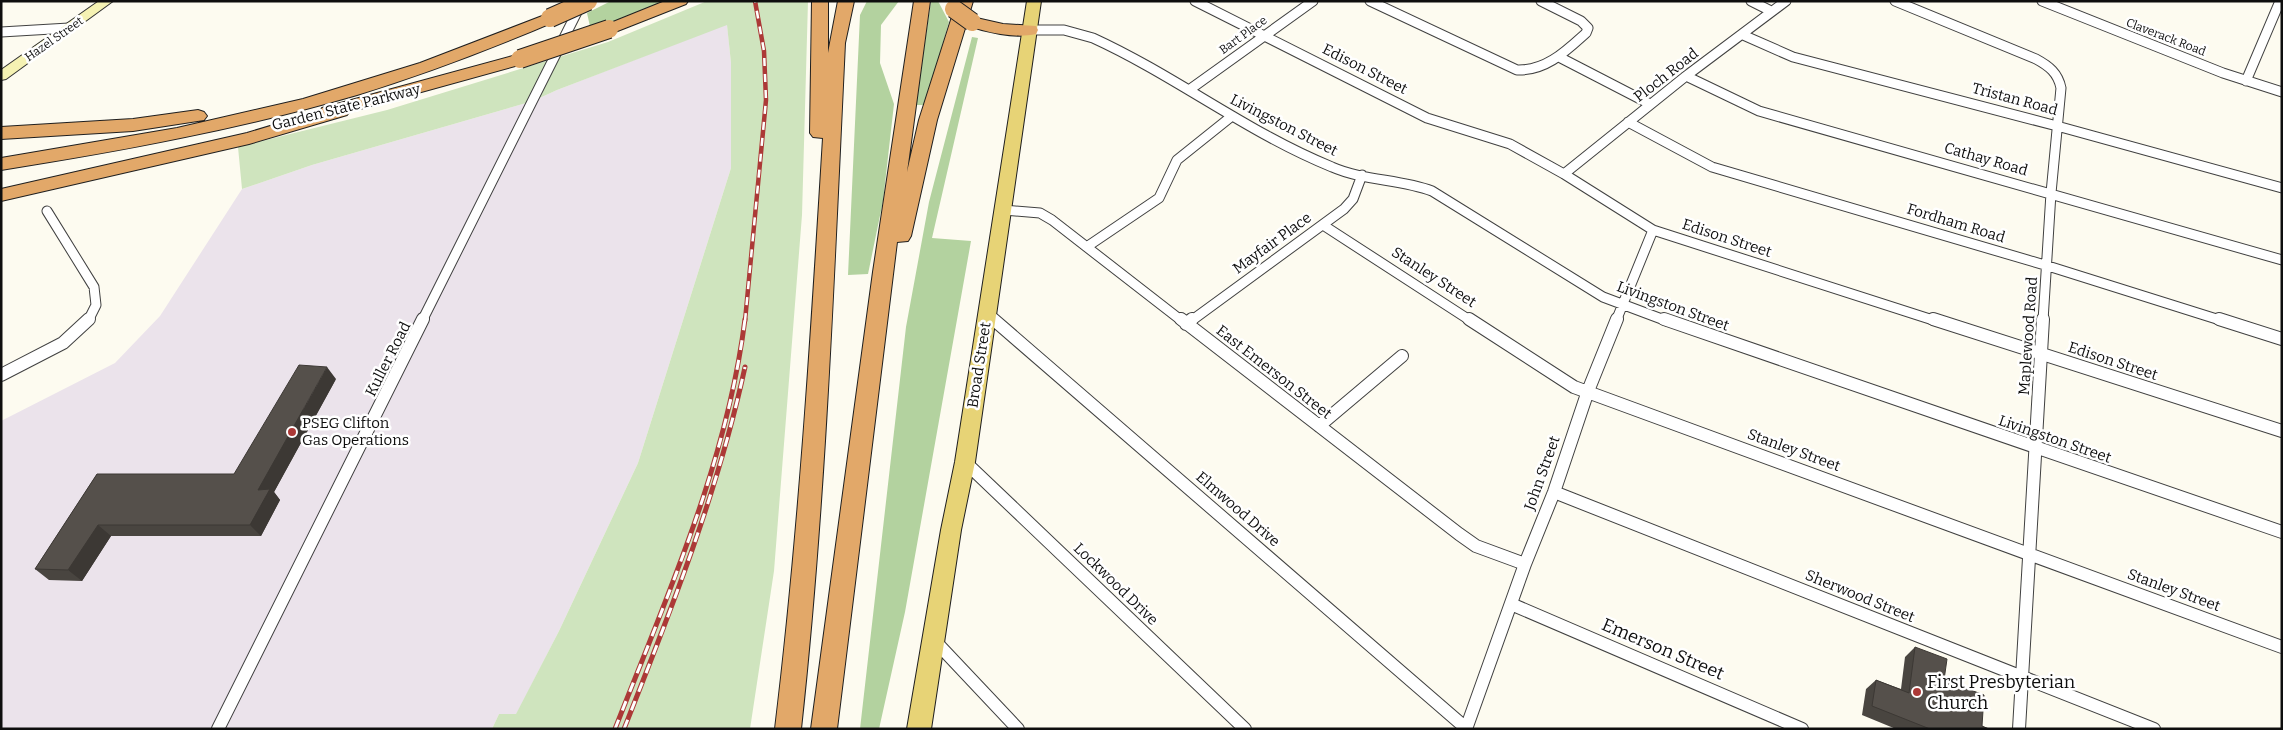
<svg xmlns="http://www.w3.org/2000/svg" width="2283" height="730" viewBox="0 0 2283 730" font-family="Bitter,serif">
  <rect width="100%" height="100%" fill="#fdfbf0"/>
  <path fill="#ebe3eb" d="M727 24 731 63V168L638 463 559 631 516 715 499 714 492 729H1V421L115 363 160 316 242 189 312 165 533 101 557 90Z"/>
  <path fill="#cfe4be" d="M707 1H808L802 215 774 571 750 729H492L499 714H516L559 631 638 463 731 168V63L727 25 557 90 533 101 312 165 242 189 238 147 387 110 608 42Z"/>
  <path fill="#b3d29f" d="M611 1H667L591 31 587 13Z
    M867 1H899L881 25 880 63 894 104 883 201 868 274 848 275 860 15Z
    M931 1H938L949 22 925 105H916Z
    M972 37 978 38 932 238 971 241 905 612 879 729H860L906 327 929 202Z"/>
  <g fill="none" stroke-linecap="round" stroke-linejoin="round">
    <g stroke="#414141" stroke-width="11">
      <path id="street-far1" d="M1195 1 1427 118 1510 144 1564 174 1653 230 1936 321
        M1370 1 1517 70C1546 71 1566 51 1586 33L1588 28 1581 21 1541 1
        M1751 1 1771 11
        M1895 1 2036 59C2049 66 2058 73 2061 88L2051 193 2043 321
        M2042 1 2223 73 2282 92
        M1030 30H1064L1093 38C1176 76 1248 133 1332 167 1364 181 1400 179 1432 191L1603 297 1667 321
        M1 32 69 28
        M1743 35 1793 57 2057 126 2282 188
        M1559 57 1650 104
        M1686 76 1759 111 2282 260
        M2246 81 2280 1
        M1189 90 1313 1
        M1628 122 1712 167 2048 266 2223 321
        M1564 174 1686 76 1786 1
        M1004 210 1040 213 1052 220 1182 321
        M47 211 94 287 96 305 88 321
        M1323 225 1471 321
        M1088 246 1159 198 1177 160 1232 116
        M987 314 995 321
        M422 321 581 4
        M1191 321 1344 209 1353 199 1362 175
        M1616 321 1653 230"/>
    </g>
    <g stroke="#414141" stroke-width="14">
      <path id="street" d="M993 319 1467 729
        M1181 319 1459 534 1476 546 1525 564
        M1469 319 1574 387 2282 647
        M1664 319 2282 532
        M1933 319 2282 431
        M2219 319 2282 339
        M1186 324 1192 319
        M1 375 63 343 89 319
        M1319 426 1402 356
        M965 462 1245 729
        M1554 492 2154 729
        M1511 604 1802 729
        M935 641 1018 729
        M218 729 423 319
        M1466 729 1525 564 1554 492 1588 391 1617 319
        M2019 729 2043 319"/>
    </g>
    <g stroke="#303030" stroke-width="2">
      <path id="secondary" d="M99 1H113L6 79 1 80V70Z"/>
    </g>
    <g stroke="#1f1f1f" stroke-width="2">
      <path id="primary" d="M1027 1H1041L975 462 961 530 931 729H907L941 530 955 462Z"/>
    </g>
    <g stroke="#1f1f1f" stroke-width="2">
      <path id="highway" d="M665 1H688L686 4 615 32H603L601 29 603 26Z
        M812 1H828V53L838 1H854L845 43C834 272 826 501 801 729H775C799 532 811 335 823 138L813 137 810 133Z
        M914 1H930L907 172 919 120 957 1H973L968 18 972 17 1003 24 1036 26 1038 30 1036 34C1015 39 985 32 966 25L937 120 911 236 908 241 897 242 837 729H811L873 272Z
        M550 13 556 15 558 18 556 21C491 49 425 74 357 95 240 129 121 151 1 170V158L177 128 303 99 420 63Z
        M520 54 526 55 528 59 526 63 349 112 347 115 249 144 1 201V189L247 133 320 111 322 108Z
        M198 110 204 112 207 116 204 120 133 131 1 139V127L133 119Z"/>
    </g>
    <use href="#street-far1" stroke="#fff" stroke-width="9"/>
    <use href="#street" stroke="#fff" stroke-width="12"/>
    <use href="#secondary" fill="#f5f2b3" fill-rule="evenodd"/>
    <use href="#primary" fill="#e7d376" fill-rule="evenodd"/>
    <use href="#highway" fill="#e2a869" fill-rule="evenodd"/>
    <g stroke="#ac3937" stroke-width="4.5">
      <path id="rail-far1" d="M745 321 766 100 764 51 755 1"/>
    </g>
    <g stroke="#ac3937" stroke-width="5">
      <path id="rail" d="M615 729C667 596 727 463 745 319
        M624 729C671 610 718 492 745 367"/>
    </g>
    <use href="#rail-far1" stroke="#fff" stroke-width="2.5" stroke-dasharray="8" stroke-linecap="butt"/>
    <use href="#rail" stroke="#fff" stroke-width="3" stroke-dasharray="10" stroke-linecap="butt"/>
    <g stroke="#1f1f1f" stroke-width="20" stroke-linecap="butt">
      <path id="highway-bridge" d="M954 9 972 22
        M550 18 588 1
        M520 59 609 29"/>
    </g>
    <use href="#highway-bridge" stroke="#e2a869" stroke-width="18"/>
  </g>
  <path fill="#494540" d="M336 379 274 492 280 500 261 536H111L82 581 49 580 35 569 97 474H234Z
    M1915 647 1944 680 1982 726 1989 729H1896L1862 715 1866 689 1876 680 1901 689 1905 657Z"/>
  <path fill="#3c3834" d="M327 367 336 379 274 492 280 500 261 536 250 525 258 490Z
    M98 525 111 536 82 581 68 570Z"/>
  <path fill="#55504b" stroke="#3c3834" d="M299 365 327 367 258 490 270 489 250 525H98L68 570 35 569 97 474H234Z
    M1915 647 1947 659 1944 680 1984 695 1982 726 1989 729H1930L1872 706 1876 680 1909 693Z"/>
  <g fill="#ac3937" stroke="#fff" stroke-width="2">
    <circle cx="292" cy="432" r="5"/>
    <circle cx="1917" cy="692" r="5"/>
  </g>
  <g text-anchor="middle" stroke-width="5" stroke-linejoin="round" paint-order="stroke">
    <g font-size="12" fill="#0e0e0e" stroke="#fff">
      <text transform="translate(1243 35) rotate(-36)" y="4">Bart Place</text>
      <text transform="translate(2166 37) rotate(21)" y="4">Claverack Road</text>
      <text transform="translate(54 39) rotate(-35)" y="4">Hazel Street</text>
    </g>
    <g font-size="15" fill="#0e0e0e" stroke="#fff">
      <text transform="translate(1365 69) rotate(27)" y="5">Edison Street</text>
      <text transform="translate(1666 75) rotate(-38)" y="5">Ploch Road</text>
      <text transform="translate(2015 99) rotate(15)" y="5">Tristan Road</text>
      <text transform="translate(346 107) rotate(-14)" y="5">Garden State Parkway</text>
      <text transform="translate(1284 125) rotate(27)" y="5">Livingston Street</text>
      <text transform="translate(1986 159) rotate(16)" y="5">Cathay Road</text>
      <text transform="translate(1956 223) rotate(17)" y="5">Fordham Road</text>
      <text transform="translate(1727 238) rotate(18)" y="5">Edison Street</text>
      <text transform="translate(1272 243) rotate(-36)" y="5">Mayfair Place</text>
      <text transform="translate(1434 277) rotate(33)" y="5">Stanley Street</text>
      <text transform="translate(1673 306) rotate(20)" y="5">Livingston Street</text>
      <text transform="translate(2028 336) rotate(-86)" y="5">Maplewood Road</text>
      <text transform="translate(388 359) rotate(-63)" y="5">Kuller Road</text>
      <text transform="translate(2113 361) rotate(18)" y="5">Edison Street</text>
      <text transform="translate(979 365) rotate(-81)" y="5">Broad Street</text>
      <text transform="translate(1274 372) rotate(38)" y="5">East Emerson Street</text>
      <text transform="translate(2055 439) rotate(19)" y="5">Livingston Street</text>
      <text transform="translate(1794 450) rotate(20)" y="5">Stanley Street</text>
      <text transform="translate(1542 473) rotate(-70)" y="5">John Street</text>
      <text transform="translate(1238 509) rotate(41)" y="5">Elmwood Drive</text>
      <text transform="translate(1116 584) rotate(44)" y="5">Lockwood Drive</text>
      <text transform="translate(2174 590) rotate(20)" y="5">Stanley Street</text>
      <text transform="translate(1860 596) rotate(22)" y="5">Sherwood Street</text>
    </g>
    <g font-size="15" fill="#0e0e0e" stroke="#fff" text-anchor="start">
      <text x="302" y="428">PSEG Clifton<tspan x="302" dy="17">Gas Operations</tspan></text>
    </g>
    <g font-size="18" fill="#0e0e0e" stroke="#fff">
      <text transform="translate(1663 649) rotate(23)" y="6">Emerson Street</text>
    </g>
    <g font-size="18" fill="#0e0e0e" stroke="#fff" text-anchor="start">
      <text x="1927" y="688">First Presbyterian<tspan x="1927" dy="21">Church</tspan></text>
    </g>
  </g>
  <rect width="2283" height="730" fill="none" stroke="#0e0e0e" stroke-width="5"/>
</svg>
